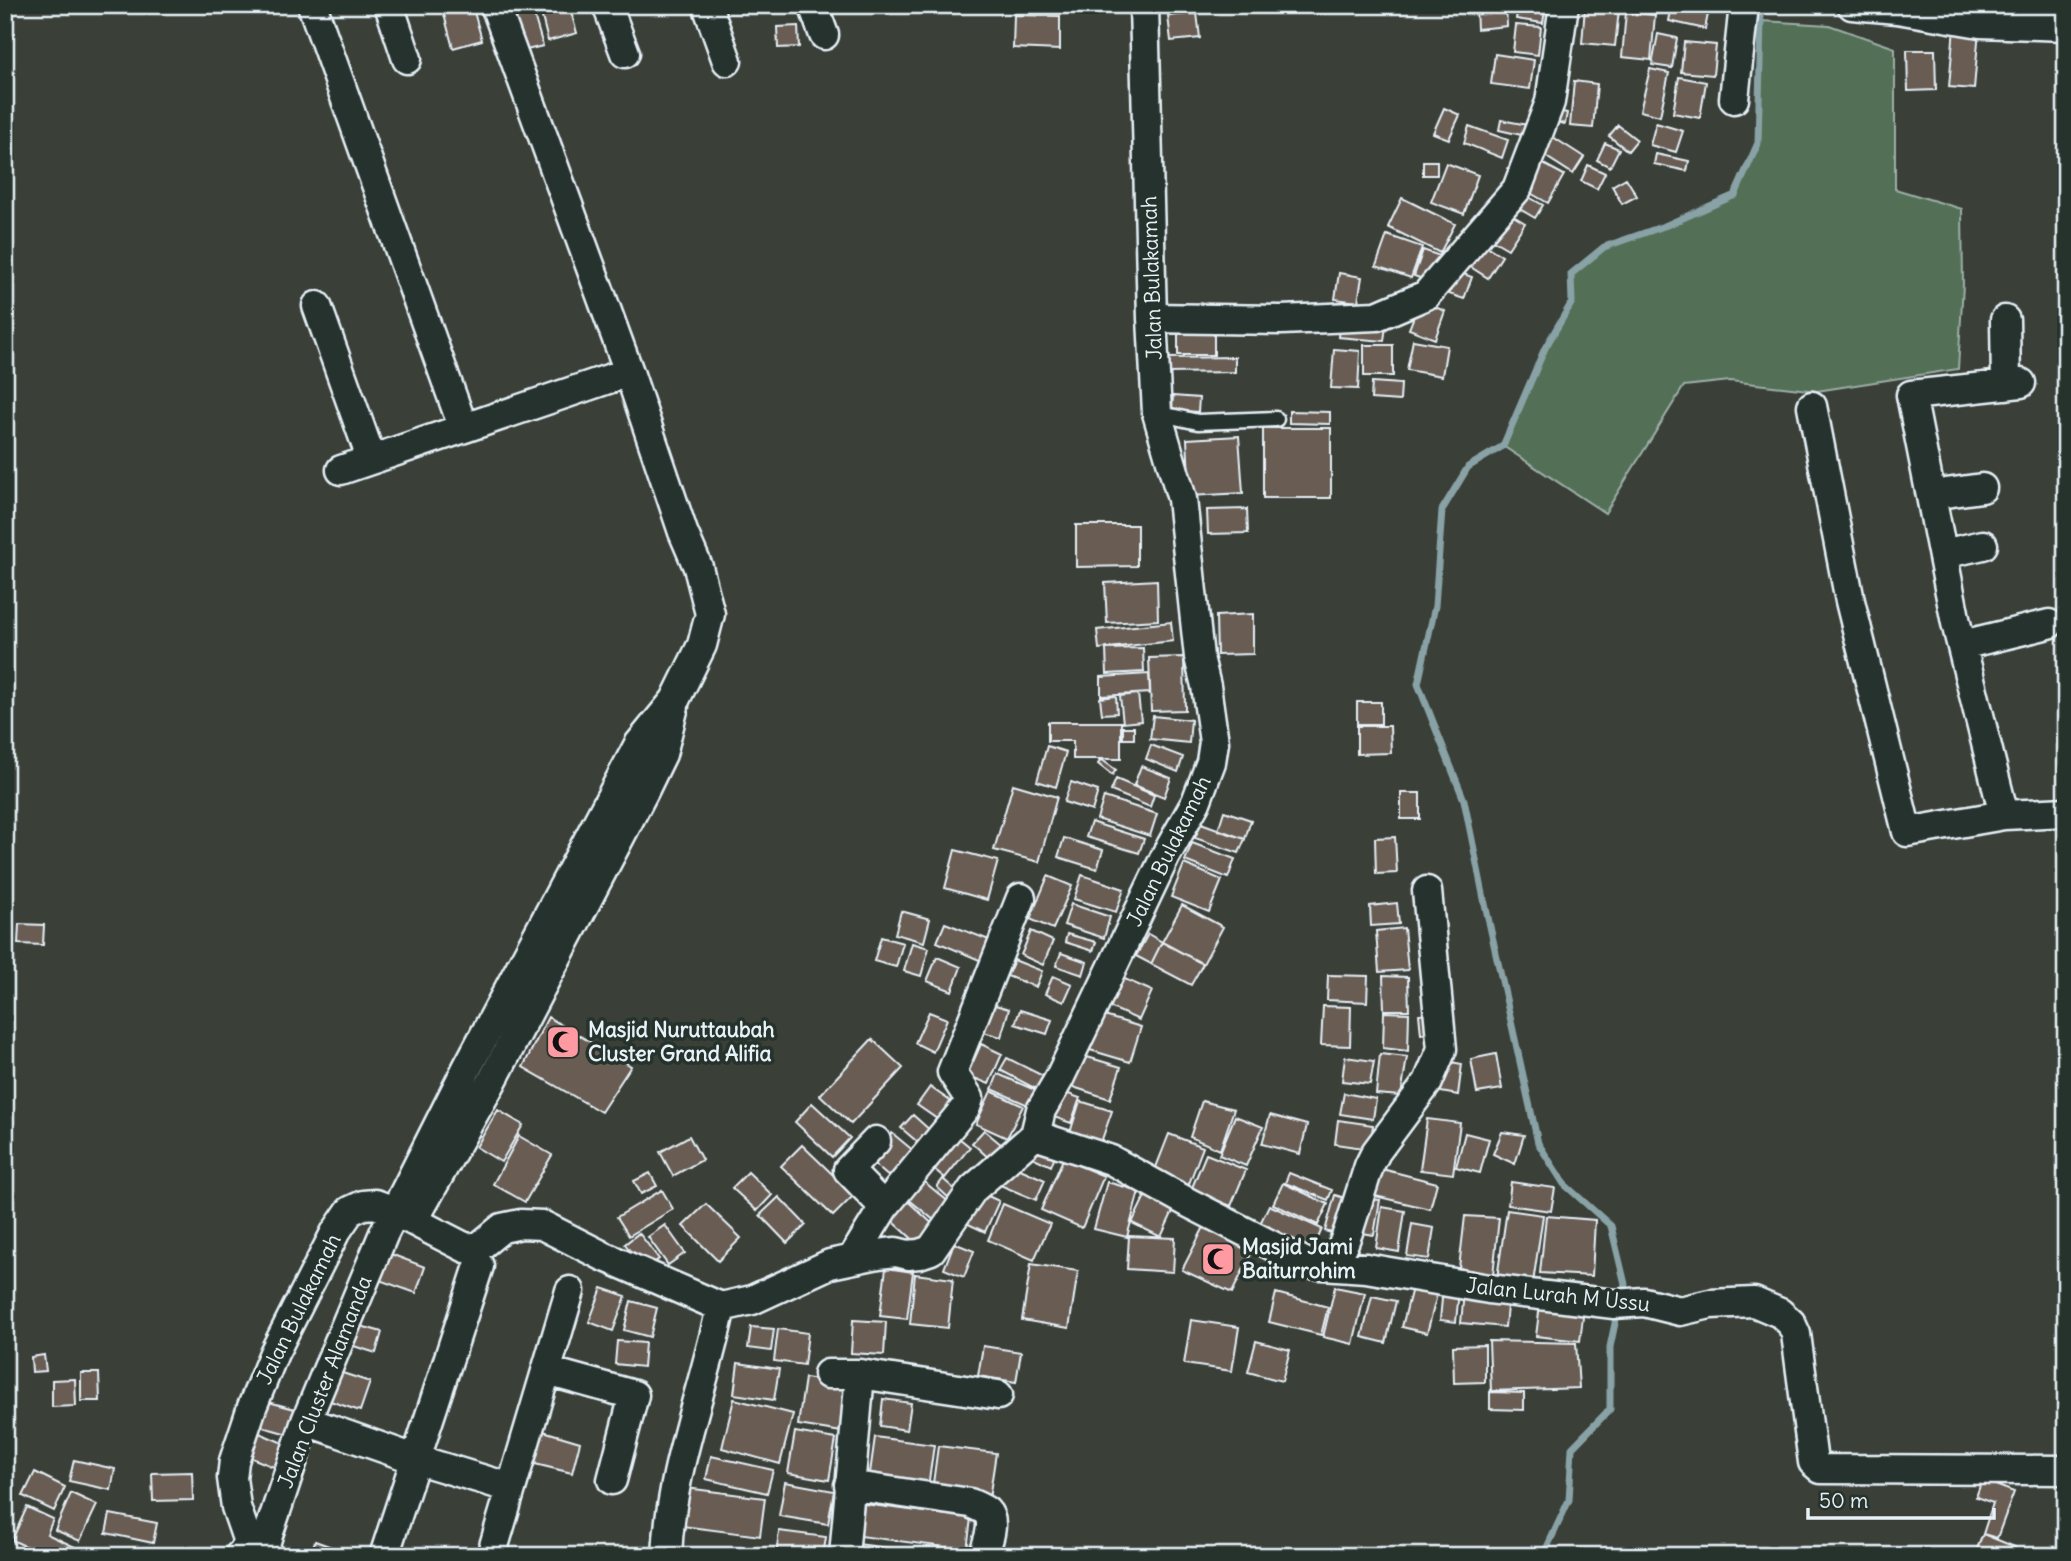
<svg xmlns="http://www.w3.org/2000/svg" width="2071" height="1561" viewBox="0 0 2071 1561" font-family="Delius,sans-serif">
  <rect width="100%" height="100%" fill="#3a3f38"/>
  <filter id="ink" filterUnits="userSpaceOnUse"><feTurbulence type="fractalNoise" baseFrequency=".0143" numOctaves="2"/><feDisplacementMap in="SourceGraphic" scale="14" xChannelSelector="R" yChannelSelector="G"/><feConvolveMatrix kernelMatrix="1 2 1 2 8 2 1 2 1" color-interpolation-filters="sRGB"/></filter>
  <g filter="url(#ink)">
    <path fill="#526f57" stroke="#9db0a8" stroke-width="2" d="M1761 21 1829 25 1895 48V189L1962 209 1963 284 1958 369 1817 391 1730 381 1684 386 1605 513 1503 446 1545 348 1572 302 1571 274 1604 247 1667 225 1736 195 1758 143Z"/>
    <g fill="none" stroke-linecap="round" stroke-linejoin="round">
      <path stroke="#89a2a6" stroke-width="7" d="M1621 1297 1625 1284 1611 1226 1564 1184 1538 1143 1485 904 1464 800 1418 684 1435 606 1442 510 1468 467 1503 446 1545 348 1572 302 1571 274 1604 247 1667 225 1735 195 1758 143 1761 21 1758 8
        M1543 1556 1569 1500 1572 1448 1610 1409V1347L1618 1309"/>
    </g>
    <path fill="#675c53" stroke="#e8f1f8" stroke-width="2" d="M449 5H472L482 40 453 48 442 7Z
      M531 5 543 46 514 53 503 13Z
      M539 5H569L577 33 548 41Z
      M1476 5H1506L1507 26 1477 29Z
      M1672 5H1690L1709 9 1705 29 1669 21Z
      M1693 5H1721L1719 11Z
      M1518 6 1545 10 1543 23 1516 19Z
      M1585 7 1619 10 1615 46 1582 43Z
      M1626 12 1655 15 1651 60 1622 57Z
      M1197 13 1200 38 1171 41 1168 16Z
      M1014 15 1060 16V50L1013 48Z
      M1516 25 1541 27 1538 55 1513 52Z
      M798 26 799 47 778 48 777 27Z
      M1954 27 1979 29 1974 89 1949 87Z
      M1658 34 1677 38 1672 68 1652 65Z
      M1684 42 1716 45 1713 75 1681 72Z
      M1907 50H1935L1936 90 1908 91Z
      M1495 54 1534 60 1530 89 1491 84Z
      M1650 69 1669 73 1660 116 1640 111Z
      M1679 77 1706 82 1700 118 1673 113Z
      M1574 81 1597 84 1593 128 1570 126Z
      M1444 108 1460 115 1449 139 1433 133Z
      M1550 109 1567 113 1565 124 1548 120Z
      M1501 120 1528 125 1526 136 1499 130Z
      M1656 123 1683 131 1676 152 1650 145Z
      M1618 125 1637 140 1628 151 1609 136Z
      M1469 126 1508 140 1502 158 1464 143Z
      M1545 132 1584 157 1573 174 1534 149Z
      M1605 143 1619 149 1610 167 1597 160Z
      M1656 154 1689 161 1687 171 1654 164Z
      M1534 159 1564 175 1548 203 1518 186Z
      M1423 161H1437V175H1423Z
      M1446 163 1478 175 1464 214 1431 202Z
      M1588 165 1605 173 1597 189 1581 181Z
      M1626 178 1637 196 1622 204 1612 186Z
      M1518 191 1543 205 1535 218 1511 204Z
      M1402 198 1455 224 1440 253 1388 227Z
      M1505 211 1525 223 1508 249 1489 238Z
      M1387 235 1422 247 1411 278 1376 266Z
      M1480 242 1502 256 1488 278 1466 264Z
      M1423 250 1443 257 1434 283 1414 276Z
      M1458 272 1472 277 1464 299 1449 294Z
      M1339 273 1362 277 1358 302 1335 299Z
      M1420 301 1445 311 1435 339 1409 329Z
      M1178 321H1214V355H1178Z
      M1340 321 1386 326 1384 341 1338 337Z
      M1413 340 1447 346 1442 376 1407 370Z
      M1364 345H1393V376H1364Z
      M1334 349 1360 351 1358 389 1331 388Z
      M1235 357V372L1169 373V358Z
      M1372 382 1401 384 1400 401 1371 399Z
      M1173 396 1199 398 1198 412 1172 410Z
      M1289 411 1330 412V424L1289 423Z
      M1263 428H1331V498H1263Z
      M1239 436 1243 493 1190 496 1187 439Z
      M1247 509 1248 533 1208 534 1207 510Z
      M1076 525H1137V566L1076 567Z
      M1157 580 1158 620 1107 623 1105 583Z
      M1253 614V654L1217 655 1216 616Z
      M1171 622 1173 641 1099 649 1097 630Z
      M1143 648 1144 672 1107 674 1106 649Z
      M1184 657 1185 710 1151 711 1149 658Z
      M1149 674 1150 693 1101 696V677Z
      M1138 694 1141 721 1123 723 1120 696Z
      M1116 696 1117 713 1102 714 1100 698Z
      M1357 702H1381V724H1357Z
      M1153 716 1191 720 1189 743 1150 739Z
      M1048 722H1121V759H1073V741H1048Z
      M1357 726H1390L1391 753 1357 754Z
      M1123 727H1134V739H1123Z
      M1151 745 1183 757 1178 772 1146 759Z
      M1047 746 1066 752 1056 787 1037 781Z
      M1101 759 1116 770 1112 775 1098 764Z
      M1141 766 1171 778 1164 797 1134 785Z
      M1116 779 1154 795 1150 807 1111 791Z
      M1071 782 1098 791 1092 811 1064 802Z
      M1013 784 1057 797 1039 862 994 850Z
      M1401 793H1420V819H1401Z
      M1104 797 1157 814 1150 836 1097 819Z
      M1224 811 1251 820 1245 839 1218 830Z
      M1091 822 1144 839 1139 853 1086 837Z
      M1201 823 1245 839 1239 853 1195 838Z
      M1395 837 1397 873 1376 874 1375 838Z
      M1064 838 1103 850 1097 869 1058 857Z
      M1192 843 1235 859 1228 878 1185 861Z
      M955 850 998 861 987 900 945 888Z
      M1184 864 1222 880 1209 912 1171 897Z
      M1082 875 1124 889 1116 912 1074 899Z
      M1048 876 1072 886 1053 929 1030 919Z
      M1397 903 1399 924 1371 926 1370 906Z
      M1071 904 1110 917 1104 938 1064 925Z
      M1182 905 1223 927 1203 964 1162 942Z
      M901 911 930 919 924 942 895 934Z
      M945 923 992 941 984 962 937 942Z
      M19 924 44 925 43 945 18 944Z
      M1404 928 1408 970 1379 972 1376 931Z
      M1031 931 1053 941 1043 965 1021 955Z
      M1067 934 1096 942 1093 951 1065 942Z
      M1148 934 1162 942 1151 964 1136 956Z
      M881 937 903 943 896 967 874 961Z
      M1162 942 1203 964 1191 985 1151 964Z
      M912 943 929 948 921 976 904 971Z
      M1061 953 1087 962 1083 975 1056 966Z
      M937 957 961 967 952 991 927 981Z
      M1014 960 1042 971 1036 987 1007 976Z
      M1328 975 1368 976 1367 1002 1327 1000Z
      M1053 976 1072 984 1064 1002 1045 994Z
      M1383 976 1408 977 1409 1010H1384Z
      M1120 977 1152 991 1139 1020 1107 1006Z
      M985 1002 1009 1009 1001 1037 976 1030Z
      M1323 1006 1351 1007 1350 1046 1321 1045Z
      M1020 1010 1052 1020 1047 1034 1015 1024Z
      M929 1012 947 1019 933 1052 915 1043Z
      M1384 1012 1409 1013 1408 1051 1383 1048Z
      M1435 1012 1438 1032 1421 1034 1419 1014Z
      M1101 1015 1141 1027 1130 1062 1090 1050Z
      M548 1017 631 1066 601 1112 523 1067Z
      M872 1039 903 1068 851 1124 820 1095Z
      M981 1044 1002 1054 989 1084 967 1075Z
      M1077 1054 1121 1067 1110 1099 1067 1085Z
      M1380 1054 1407 1057 1401 1096 1376 1094Z
      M1496 1054 1502 1089 1477 1093 1471 1059Z
      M1345 1057 1374 1061 1370 1084 1342 1081Z
      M1007 1058 1043 1076 1036 1089 1000 1070Z
      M1440 1060 1462 1064 1458 1095 1435 1091Z
      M998 1074 1035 1090 1028 1105 992 1089Z
      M930 1087 953 1103 940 1121 917 1105Z
      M1057 1090 1080 1098 1071 1123 1048 1115Z
      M991 1091 1023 1106 1007 1138 976 1124Z
      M1344 1093 1376 1099 1373 1119 1340 1114Z
      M1080 1101 1112 1111 1099 1148 1068 1139Z
      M1202 1101 1234 1109 1220 1150 1190 1137Z
      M812 1103 850 1138 832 1157 795 1122Z
      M498 1110 523 1125 501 1162 476 1147Z
      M913 1115 932 1132 921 1145 901 1128Z
      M1270 1115 1307 1125 1300 1154 1262 1144Z
      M1235 1116 1263 1127 1246 1166 1219 1155Z
      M1427 1119 1460 1123 1453 1174 1420 1170Z
      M1338 1120 1373 1125 1370 1149 1335 1144Z
      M984 1130 1002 1145 990 1159 972 1143Z
      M1502 1132 1524 1135 1515 1164 1493 1154Z
      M892 1133 921 1157 897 1184 868 1159Z
      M1465 1133 1489 1139 1480 1173 1456 1167Z
      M954 1134 970 1147 945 1178 929 1165Z
      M1169 1134 1203 1147 1187 1189 1153 1175Z
      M519 1136 552 1155 525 1202 493 1184Z
      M689 1136 702 1160 673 1176 660 1152Z
      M1038 1142 1057 1150 1051 1166 1032 1157Z
      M802 1145 854 1195 833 1216 781 1166Z
      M1206 1154 1246 1170 1231 1206 1191 1190Z
      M1063 1159 1104 1176 1082 1228 1041 1210Z
      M1009 1164 1045 1180 1036 1200 1000 1185Z
      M1378 1168 1437 1183 1430 1209 1371 1195Z
      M748 1172 772 1195 757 1211 732 1188Z
      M650 1173 657 1186 641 1194 634 1181Z
      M1289 1173 1332 1190 1328 1200 1285 1183Z
      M943 1179 960 1194 953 1202 937 1187Z
      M922 1180 950 1203 935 1221 907 1198Z
      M1107 1182 1139 1191 1127 1237 1094 1229Z
      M1511 1182 1555 1188 1551 1211 1508 1205Z
      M1283 1183 1328 1204 1318 1225 1273 1204Z
      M662 1190 673 1209 629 1236 617 1217Z
      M979 1192 999 1201 985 1232 964 1222Z
      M1335 1195 1351 1200 1341 1236 1325 1231Z
      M902 1196 936 1227 919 1245 885 1214Z
      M1145 1196 1174 1209 1161 1237 1132 1223Z
      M779 1197 806 1225 787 1243 760 1215Z
      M1362 1198 1380 1200 1374 1235 1357 1232Z
      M706 1204 741 1238 718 1261 683 1226Z
      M1003 1204 1050 1224 1034 1260 988 1240Z
      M1269 1205 1322 1229 1311 1254 1257 1230Z
      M1382 1207 1405 1211 1399 1252 1376 1248Z
      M1507 1210 1543 1215 1533 1283 1497 1278Z
      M1465 1216 1499 1218 1493 1275 1459 1268Z
      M1546 1216 1595 1220 1592 1276 1540 1273Z
      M1412 1224 1434 1228 1429 1259 1407 1256Z
      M665 1225 685 1253 668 1265 648 1237Z
      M1205 1225 1254 1248 1232 1293 1182 1270Z
      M639 1233 659 1259 645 1270 625 1244Z
      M1129 1236 1175 1238 1173 1272 1127 1269Z
      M954 1243 974 1251 964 1277 944 1269Z
      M388 1253 425 1267 416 1293 379 1280Z
      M1031 1264 1078 1271 1069 1328 1022 1320Z
      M886 1268 913 1272 907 1319 880 1316Z
      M915 1274 953 1279 948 1328 910 1324Z
      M1413 1284 1438 1291 1427 1333 1402 1327Z
      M1335 1287 1365 1293 1353 1344 1323 1337Z
      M602 1288 626 1296 613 1331 589 1322Z
      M1443 1288 1459 1290 1456 1322 1440 1320Z
      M1464 1292 1508 1296 1505 1327 1461 1323Z
      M1276 1293 1328 1307 1321 1335 1269 1322Z
      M1372 1296 1396 1301 1386 1343 1362 1337Z
      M631 1301 657 1308 650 1337 624 1330Z
      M1540 1304 1584 1309 1580 1341 1536 1336Z
      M853 1320 886 1322 884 1355 851 1353Z
      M1191 1320 1239 1327 1232 1371 1184 1364Z
      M350 1323 382 1332 376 1353 344 1343Z
      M751 1327 774 1329 771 1351 748 1348Z
      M778 1329 808 1333 804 1365 774 1361Z
      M617 1341 645 1343 643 1367 615 1364Z
      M1256 1341 1290 1350 1282 1381 1248 1372Z
      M1489 1341 1576 1343 1579 1388 1491 1391Z
      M1485 1345V1382L1454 1383 1453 1346Z
      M983 1346 1021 1352 1016 1382 978 1376Z
      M44 1355 46 1371 32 1372 31 1357Z
      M738 1363 779 1369 774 1400 734 1394Z
      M330 1369 370 1382 360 1411 321 1398Z
      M81 1373H99L100 1401H81Z
      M805 1378 849 1385 842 1432 798 1425Z
      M75 1379 76 1406 52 1407V1380Z
      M1490 1392 1524 1393V1410L1490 1409Z
      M734 1399 793 1414 780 1464 722 1448Z
      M883 1399 911 1403 907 1430 880 1426Z
      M265 1401 302 1411 295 1436 259 1426Z
      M543 1431 580 1442 572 1473 535 1464Z
      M257 1432 290 1446 281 1470 247 1456Z
      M795 1432 836 1439 829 1480 788 1473Z
      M875 1437 934 1445 928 1487 869 1480Z
      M938 1446 996 1453 989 1499 932 1491Z
      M711 1456 773 1470 767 1493 706 1479Z
      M74 1460 115 1469 111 1490 69 1481Z
      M35 1472 65 1487 54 1511 23 1496Z
      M192 1472 193 1500 153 1501 152 1473Z
      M1982 1480 2014 1492 1997 1538 1983 1534 1993 1503 1976 1497Z
      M785 1482 834 1491 828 1524 779 1516Z
      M686 1488 765 1498 760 1536 682 1526Z
      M71 1493 97 1505 80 1541 55 1530Z
      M864 1504 971 1518 967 1550 860 1536Z
      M27 1507 53 1519 47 1534 79 1549 75 1556H46L12 1540Z
      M5 1510 14 1511 11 1537 5 1536Z
      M110 1514 157 1523 153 1543 106 1533Z
      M779 1531 826 1537 823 1556H776Z
      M1983 1534 2015 1547 2012 1556H1974Z
      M315 1541 343 1551 342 1556H310Z
      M850 1543 949 1556H848Z"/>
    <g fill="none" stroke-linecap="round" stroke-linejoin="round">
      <g stroke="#e8f1f8" stroke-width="19">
        <path id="service" d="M1157 413 1198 422 1276 419"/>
      </g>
      <g stroke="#e8f1f8" stroke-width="33">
        <path id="minor" d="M312 5 463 427
          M389 5 407 59
          M607 5 625 53
          M707 5 727 61
          M813 5 824 35
          M1852 5 1897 9 1980 23 2066 26
          M1734 99 1744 5
          M317 306 371 458
          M1152 318 1281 320 1377 316 1426 295 1517 189 1550 102 1564 5
          M2005 320 2006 385
          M1812 406 1850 601 1907 832 2004 815 2066 812
          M341 470 629 372
          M1931 495 1982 488
          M1943 554 1983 545
          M1962 645 2049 624
          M2004 815 1956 623 1911 395 2021 383
          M1035 1135 1111 1160 1189 1203 1308 1264 1366 1268 1489 1289 1614 1304 1644 1302 1680 1311 1710 1304 1754 1302 1780 1313 1791 1323 1796 1334 1813 1462 1821 1469 2066 1470
          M876 1141 848 1170 884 1207
          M413 1221 490 1085 644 791 662 754 674 706
          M852 1259 884 1207 966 1107 969 1098 952 1072 1021 898
          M1335 1266 1348 1232 1369 1166 1376 1152 1428 1082 1442 1049 1427 891
          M547 1371 634 1395 612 1480
          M828 1374H860L844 1556
          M860 1374 998 1395
          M306 1421 415 1459 511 1488
          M849 1485 970 1503C974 1505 982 1508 986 1511 997 1522 987 1544 983 1556
          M239 1556 245 1550 247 1539 236 1507 232 1478 234 1461 252 1407 274 1353 335 1233 350 1211 363 1205 375 1204 394 1211 466 1248 480 1246 502 1228 521 1224 542 1225 603 1256 721 1307
          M261 1556 306 1421 384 1233 467 1068 639 744 675 700 702 645 710 614 698 567 683 532 629 372 495 5
          M384 1556 479 1266
          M491 1556 570 1291
          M667 1556C670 1471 704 1389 721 1307L752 1300 830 1264 878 1254 896 1252 908 1255 919 1254 931 1250 973 1189 1035 1135 1041 1110 1059 1079 1166 855 1196 802 1211 762 1214 742 1206 686 1199 657 1182 499 1157 413 1152 318 1144 5"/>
      </g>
      <use href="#service" stroke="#26332d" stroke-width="14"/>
      <use href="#minor" stroke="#26332d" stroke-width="28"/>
    </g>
  </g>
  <defs>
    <g id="mosque-square" transform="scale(1.75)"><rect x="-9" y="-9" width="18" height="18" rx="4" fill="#ff9aa2" stroke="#26332d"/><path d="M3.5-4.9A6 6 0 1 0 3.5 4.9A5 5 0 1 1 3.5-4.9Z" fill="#111"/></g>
  </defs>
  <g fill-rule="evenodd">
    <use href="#mosque-square" x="563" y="1042"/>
    <use href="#mosque-square" x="1218" y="1259"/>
  </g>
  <g text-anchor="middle" stroke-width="7" stroke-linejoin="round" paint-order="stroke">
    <g font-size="21" fill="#e8f1f8" stroke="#26332d">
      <text transform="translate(1152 278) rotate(-92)" y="7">Jalan Bulakamah</text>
      <text transform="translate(1169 851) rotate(-64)" y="7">Jalan Bulakamah</text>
      <text transform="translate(1558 1295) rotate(6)" y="7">Jalan Lurah M Ussu</text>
      <text transform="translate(299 1309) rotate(-64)" y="7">Jalan Bulakamah</text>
      <text transform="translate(325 1382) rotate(-69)" y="7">Jalan Cluster Alamanda</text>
    </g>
    <g font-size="21" font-weight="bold" fill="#e8f1f8" stroke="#26332d" text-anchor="start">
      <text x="588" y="1037">Masjid Nuruttaubah<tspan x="588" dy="24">Cluster Grand Alifia</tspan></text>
      <text x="1242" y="1254">Masjid Jami<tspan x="1242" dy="24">Baiturrohim</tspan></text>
    </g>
  </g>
  <rect width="2071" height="1561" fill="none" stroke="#26332d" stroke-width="28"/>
  <rect x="14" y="14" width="2043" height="1533" fill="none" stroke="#e8f1f8" stroke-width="2.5" filter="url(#ink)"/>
  <path d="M1808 1508v10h186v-10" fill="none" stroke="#e8f1f8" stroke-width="3.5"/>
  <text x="1819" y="1508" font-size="21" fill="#e8f1f8" stroke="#26332d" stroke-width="5" paint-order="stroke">50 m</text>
</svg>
